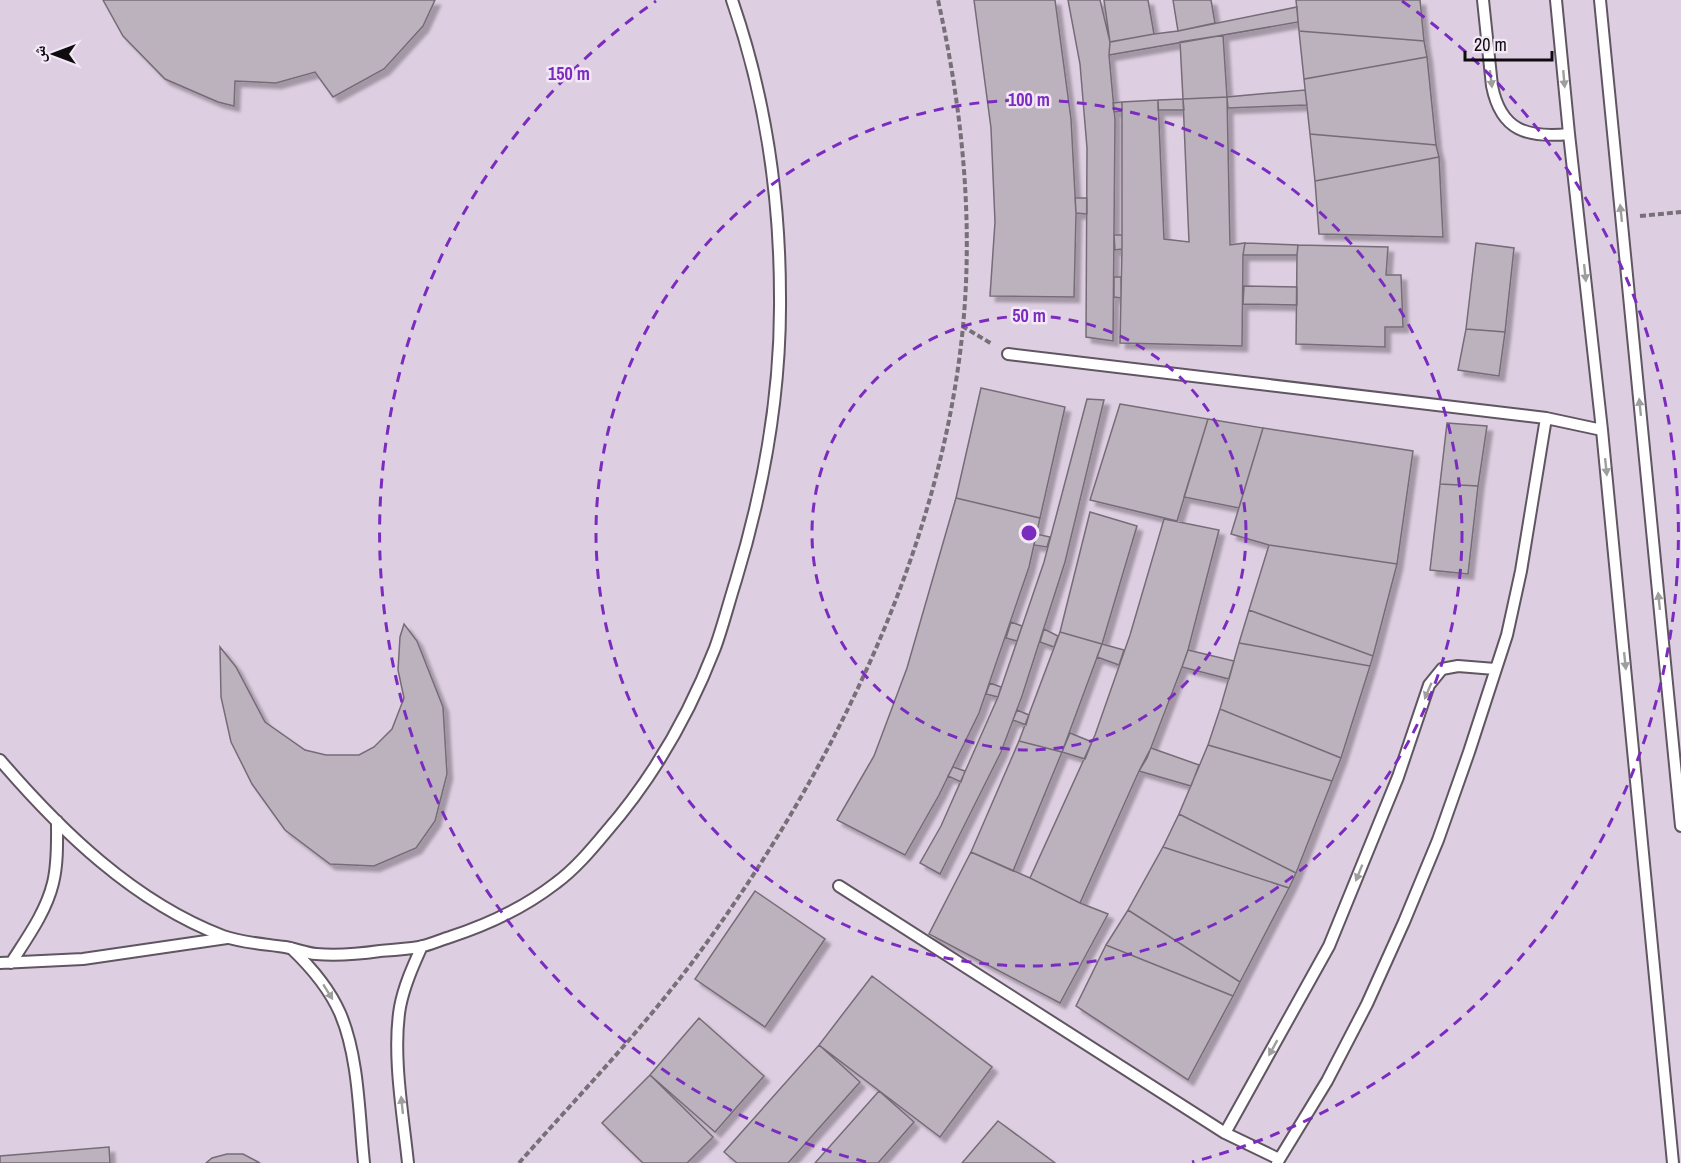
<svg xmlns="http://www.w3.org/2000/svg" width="1681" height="1163" viewBox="0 0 1681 1163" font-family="'Archivo Narrow','Noto Naskh Arabic',sans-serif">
  <defs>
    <filter id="shadow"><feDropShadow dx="5.5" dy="5.5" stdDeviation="1.5" flood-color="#0004"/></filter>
  </defs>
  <rect width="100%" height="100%" fill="#e6dbe8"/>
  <path fill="#decee1" d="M0 0H1681V1163H0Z"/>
  <path fill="#bcb2be" stroke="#766c77" stroke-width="1.5" filter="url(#shadow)" d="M103 0H435L423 26 384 69 333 97 315 72 276 83 235 81 234 106 218 102 165 79 123 36Z
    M974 0H1055L1071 119 1076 213 1074 297 990 296 995 222 991 128Z
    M1068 0H1100L1110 42 1109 55 1115 120 1113 341 1086 337 1087 148 1080 64Z
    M1104 0H1148L1154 34 1110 42Z
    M1173 0H1211L1215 23 1178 31Z
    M1296 0H1420L1424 41 1299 31Z
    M1297 7 1298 22 1109 55 1110 42 1154 34 1178 31Z
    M1299 31 1424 41 1427 57 1304 79Z
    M1223 35 1227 97 1183 99 1180 42Z
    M1427 57 1436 145 1310 134 1304 79Z
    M1305 90 1307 105 1228 108 1227 97Z
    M1227 97 1230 245 1245 243 1243 255 1242 346 1120 343 1122 249V102L1158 100 1164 239 1189 242 1183 99Z
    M1183 99 1184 110H1158V100Z
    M1122 102V111L1114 112 1113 103Z
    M1310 134 1436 145 1439 157 1315 181Z
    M1439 157 1443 237 1319 234 1315 181Z
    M1075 198H1087V214L1076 213Z
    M1114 235H1122V249L1115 250Z
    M1245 243 1298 245 1297 255H1243Z
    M1476 243 1514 248 1505 332 1466 329Z
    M1298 245 1388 247 1386 275H1401L1403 327H1385V347L1296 344 1297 255Z
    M1114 277H1121V298L1114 297Z
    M1244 286 1297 287V305L1243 304Z
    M1466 329 1505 332 1499 376 1458 370Z
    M981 388 1065 407 1040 518 956 498Z
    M1087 399 1104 400 1065 562 1022 696 1001 752 940 874 920 863 941 826 998 697 1044 562Z
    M1120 404 1208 419 1177 521 1090 500Z
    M1208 419 1263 428 1239 508 1184 497Z
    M1447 423 1487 426 1478 486 1440 484Z
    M1263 428 1413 451 1397 564 1269 545 1231 534Z
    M1440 484 1478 486 1468 574 1430 570Z
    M956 498 1040 518 1029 567 979 713 939 795 905 855 837 820 874 756 907 668Z
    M1090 512 1137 526 1102 644 1060 632Z
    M1164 519 1219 530 1188 650 1182 667 1147 758 1139 771 1080 903 1030 878 1095 735 1130 635Z
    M1036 534 1050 537 1047 547 1034 545Z
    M1269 545 1397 564 1373 656 1249 610Z
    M1249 610 1373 656 1370 666 1239 643Z
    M1011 622 1022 626 1017 641 1006 638Z
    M404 624 417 641 443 707 447 774 435 821 416 848 374 866 330 864 285 830 252 784 231 742 221 697 220 647 236 667 265 722 305 750 326 755H359L374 747 392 729 404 698 398 670 400 637Z
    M1044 629 1058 636 1054 647 1040 642Z
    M1060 632 1102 644 1062 752 1019 741Z
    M1239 643 1370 666 1341 758 1220 709Z
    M1102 644 1124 650 1119 665 1097 657Z
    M1188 650 1234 661 1229 679 1182 667Z
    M990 683 1001 687 998 697 986 694Z
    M1220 709 1341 758 1332 781 1208 745Z
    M1017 710 1029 715 1026 725 1013 720Z
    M1070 733 1092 742 1085 759 1062 752Z
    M1019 741 1062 752 1013 871 971 852Z
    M1208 745 1332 781 1296 873 1179 814Z
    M1151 748 1199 765 1191 786 1139 771Z
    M953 767 965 771 961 782 948 776Z
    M1179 814 1296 873 1289 888 1163 847Z
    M1163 847 1289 888 1240 982 1128 910Z
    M971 852 1030 878 1080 903 1108 914 1060 1003 929 934Z
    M755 891 825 939 765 1027 695 979Z
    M1128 910 1240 982 1233 996 1106 945Z
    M1106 945 1233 996 1188 1080 1076 1006Z
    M872 976 992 1067 940 1137 819 1045Z
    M699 1018 764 1076 715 1132 650 1075Z
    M819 1045 860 1082 788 1163H737L724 1152Z
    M650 1075 713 1137 687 1163H643L602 1123Z
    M879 1091 914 1122 878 1163H815Z
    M998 1121 1055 1163H962Z
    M109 1147 110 1163H0V1156Z
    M227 1154H243L260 1163H206L212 1158Z"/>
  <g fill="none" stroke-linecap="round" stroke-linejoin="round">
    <g stroke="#605662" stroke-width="14">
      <path id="lane" d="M1483 0 1492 86C1501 131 1527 138 1569 134
        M1556 0 1569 134 1602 430 1673 1163
        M1600 0 1681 826
        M1008 354 1546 418 1602 430
        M0 760C61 831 134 902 223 936 242 943 265 944 285 947 296 949 306 953 316 954 337 956 359 954 380 951 393 950 407 949 419 947 430 945 440 940 450 937 487 925 525 907 556 883 575 869 591 850 606 832 653 778 689 715 715 648 723 626 729 602 736 580 764 488 781 393 780 297 780 197 765 95 732 0
        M839 886 1225 1133 1279 1159
        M291 948C311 967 329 988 340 1013 359 1057 359 1116 364 1163
        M0 963 83 959 227 938
        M11 963C27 938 46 912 53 883 58 863 57 841 57 821
        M1225 1133 1329 946 1398 777 1429 685 1442 669 1458 666 1495 669
        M408 1163C403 1115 392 1054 400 1007 404 986 413 966 422 946
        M1277 1163 1327 1081 1367 1004 1404 922 1438 840 1469 752 1507 635 1521 571 1546 418"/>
    </g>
    <path stroke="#777078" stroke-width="4" stroke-dasharray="6 3" stroke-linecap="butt" d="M1640 216 1681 212
      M962 326 992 344
      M519 1163C579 1095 643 1029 697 956 822 786 928 578 958 368 976 245 965 121 938 0"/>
    <use href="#lane" stroke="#fff" stroke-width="10"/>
  </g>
  <defs><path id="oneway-solid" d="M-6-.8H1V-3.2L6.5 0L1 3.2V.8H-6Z" transform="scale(1.5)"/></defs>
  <g fill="#9f9e9f">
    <use href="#oneway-solid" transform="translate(1491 79) rotate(83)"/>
    <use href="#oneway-solid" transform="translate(1564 79) rotate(85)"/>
    <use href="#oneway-solid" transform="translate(1621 213) rotate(-96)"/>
    <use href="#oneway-solid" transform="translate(1585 273) rotate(84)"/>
    <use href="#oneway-solid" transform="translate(1640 407) rotate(-96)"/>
    <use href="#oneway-solid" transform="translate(1606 467) rotate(84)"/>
    <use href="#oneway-solid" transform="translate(1659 601) rotate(-96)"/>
    <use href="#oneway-solid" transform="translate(1625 661) rotate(84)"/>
    <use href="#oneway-solid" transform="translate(1428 691) rotate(113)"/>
    <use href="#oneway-solid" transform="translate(1359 873) rotate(112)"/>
    <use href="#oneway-solid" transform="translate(328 992) rotate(58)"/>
    <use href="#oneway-solid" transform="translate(1273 1048) rotate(119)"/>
    <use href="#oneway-solid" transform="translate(402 1105) rotate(-96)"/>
  </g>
  <g fill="none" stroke="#7b2cbf" stroke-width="3" stroke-dasharray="10 8">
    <circle cx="1029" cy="533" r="217"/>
    <circle cx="1029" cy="533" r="433"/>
    <path d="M866 1162A650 650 0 0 1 656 1M1402 1A650 650 0 0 1 1192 1162"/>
  </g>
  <circle cx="1029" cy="533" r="9" fill="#7b2cbf" stroke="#f3e8f5" stroke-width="3"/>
  <g font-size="18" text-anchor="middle" font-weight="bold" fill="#7b2cbf" stroke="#f3e8f5" stroke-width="5" stroke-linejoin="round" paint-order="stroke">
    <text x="569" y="80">150 m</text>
    <text x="1029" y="106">100 m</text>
    <text x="1029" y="322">50 m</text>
  </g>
  <g transform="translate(54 54) rotate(270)" stroke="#f3e8f5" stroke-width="4.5" paint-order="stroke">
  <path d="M0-4.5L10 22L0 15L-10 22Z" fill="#0f0c10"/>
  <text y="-9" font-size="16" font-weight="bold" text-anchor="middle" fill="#0f0c10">ش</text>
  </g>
  <path d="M1465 51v9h87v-9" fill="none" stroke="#0f0c10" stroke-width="3"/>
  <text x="1474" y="51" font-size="18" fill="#0f0c10" stroke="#f3e8f5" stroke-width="4.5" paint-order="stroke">20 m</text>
</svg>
